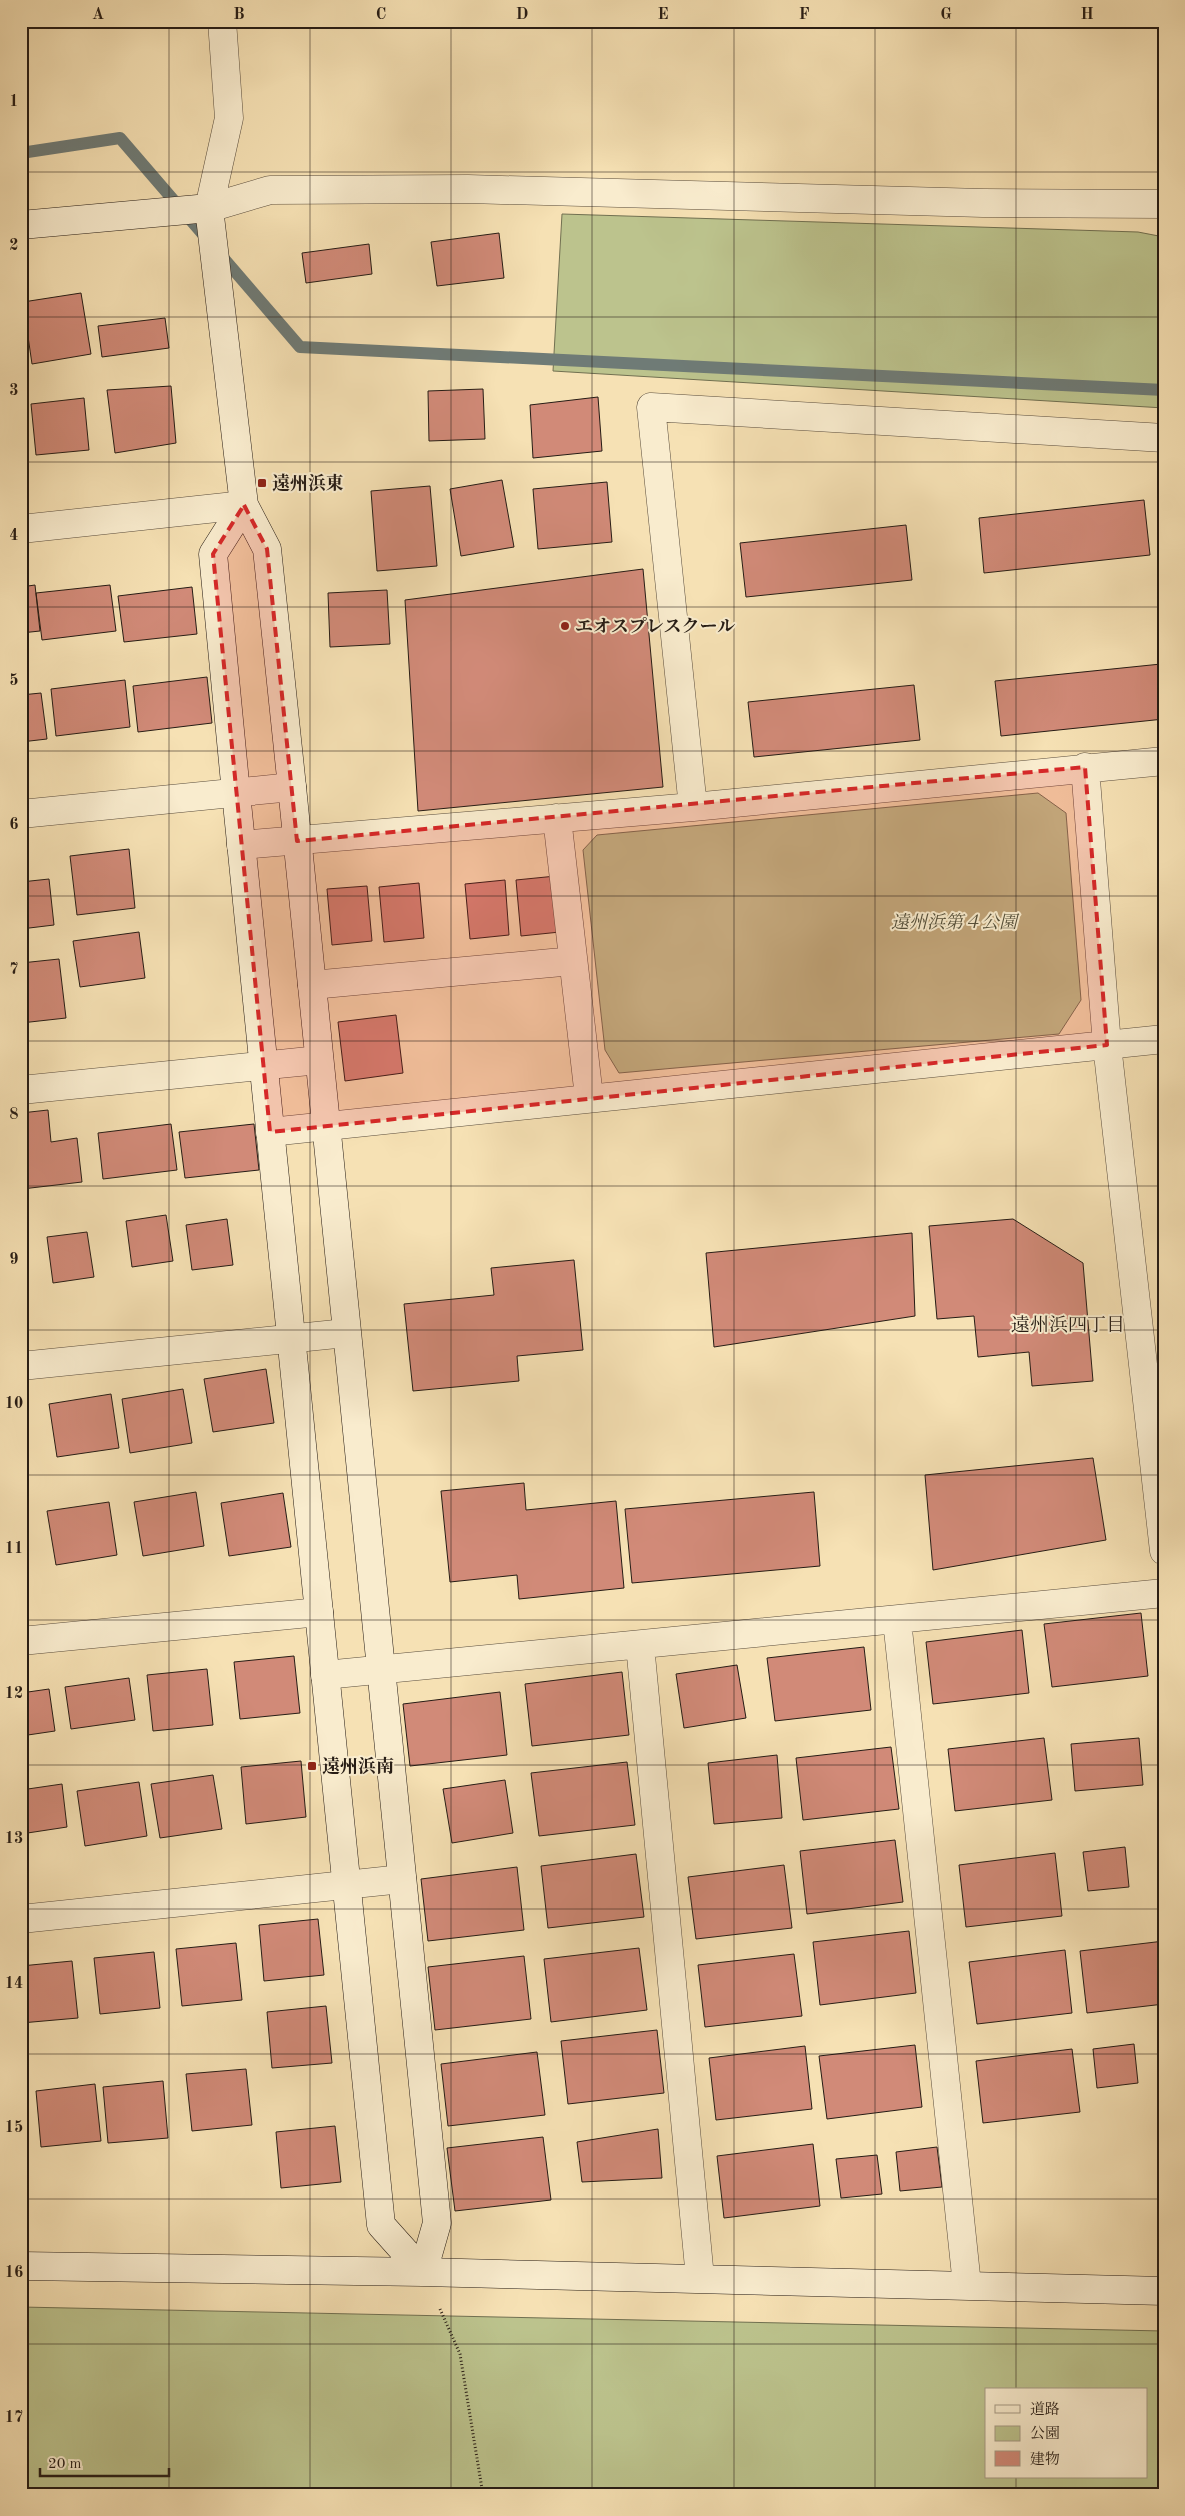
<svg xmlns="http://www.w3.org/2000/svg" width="1185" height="2516" viewBox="0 0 1185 2516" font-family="'Old Standard TT','Noto Serif JP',serif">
  <rect width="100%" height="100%" fill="#f6e1b4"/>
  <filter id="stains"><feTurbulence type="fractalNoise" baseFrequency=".004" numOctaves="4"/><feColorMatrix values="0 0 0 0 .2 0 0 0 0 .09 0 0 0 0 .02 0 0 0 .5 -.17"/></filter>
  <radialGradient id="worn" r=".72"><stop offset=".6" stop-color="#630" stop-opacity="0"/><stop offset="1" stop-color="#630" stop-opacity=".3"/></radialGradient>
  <path fill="#bcc38d" stroke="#717051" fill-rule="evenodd" d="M562 214 1138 232 1164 237V408L553 371Z
    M1038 793 1066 813 1081 1000 1059 1034 619 1073 605 1050 583 850 597 835Z
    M21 2307 1164 2331V2495H21ZM986 2390H1146V2477H986Z"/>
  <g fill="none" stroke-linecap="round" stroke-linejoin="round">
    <path stroke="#6f7b76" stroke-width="12" d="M21 153 120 138 300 347 1164 390"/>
  </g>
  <path fill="#d18a78" stroke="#261c15" d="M499 233 504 278 437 286 431 242Z
    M369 244 372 274 306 283 302 253Z
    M81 293 91 354 32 364 23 302Z
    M165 318 169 348 102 357 98 326Z
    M171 386 176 443 115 453 107 390Z
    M483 389 485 439 429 441 428 391Z
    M598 397 602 451 533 458 530 405Z
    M84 398 89 450 36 455 31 404Z
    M502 480 514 547 461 556 450 489Z
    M607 482 612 542 538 549 533 489Z
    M430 486 437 566 377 571 371 491Z
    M1144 500 1150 555 984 573 979 518Z
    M906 525 912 580 746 597 740 543Z
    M643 569 663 787 418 811 405 600Z
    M35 585 40 631 21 633V587Z
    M110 585 116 631 42 640 36 593Z
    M192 587 197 634 124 642 118 596Z
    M387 590 390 644 330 647 328 593Z
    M1161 664 1164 719 1001 736 995 681Z
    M207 677 212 723 138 732 133 686Z
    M125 680 130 727 56 736 51 689Z
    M914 685 920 740 754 757 748 702Z
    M41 693 47 739 21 742V695Z
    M129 849 135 908 77 915 70 856Z
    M556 876 560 932 521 936 516 880Z
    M49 879 54 925 21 929V882Z
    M505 880 509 935 470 939 465 884Z
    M419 883 424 938 384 942 379 887Z
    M367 886 372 941 332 945 327 889Z
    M1158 930H1164V982H1163Z
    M139 932 145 978 80 987 73 941Z
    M59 959 66 1018 21 1023V963Z
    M396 1015 403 1073 345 1081 338 1022Z
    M48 1110 51 1142 77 1138 82 1182 22 1189 21 1113Z
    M171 1124 177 1170 103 1179 98 1133Z
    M254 1124 259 1170 185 1178 179 1132Z
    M166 1215 173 1261 132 1267 126 1221Z
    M227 1219 233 1265 192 1270 186 1225Z
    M1013 1219 1083 1263 1093 1381 1032 1386 1029 1352 978 1357 974 1316 937 1319 929 1226Z
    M87 1232 94 1277 53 1283 47 1237Z
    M912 1233 915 1316 714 1347 706 1253Z
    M574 1260 583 1350 517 1356 519 1381 413 1391 404 1304 494 1295 491 1268Z
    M266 1369 274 1423 213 1432 204 1379Z
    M183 1389 192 1443 130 1453 122 1399Z
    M111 1394 119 1448 57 1457 49 1404Z
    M1093 1458 1106 1540 933 1570 925 1475Z
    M524 1483 526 1510 616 1501 624 1588 519 1599 517 1575 450 1582 441 1491Z
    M196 1492 204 1546 143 1556 134 1502Z
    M814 1492 820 1566 632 1583 625 1509Z
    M283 1493 291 1547 229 1556 221 1503Z
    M109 1502 117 1555 56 1565 47 1511Z
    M1141 1613 1148 1676 1052 1687 1044 1624Z
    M1022 1630 1029 1693 933 1704 926 1642Z
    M864 1647 871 1710 775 1721 767 1658Z
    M294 1656 300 1713 240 1719 234 1662Z
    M737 1665 746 1718 684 1728 676 1674Z
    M207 1669 213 1725 153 1731 147 1675Z
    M622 1672 629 1735 532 1746 525 1684Z
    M129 1678 135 1720 71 1729 65 1687Z
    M49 1689 55 1731 21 1736V1693Z
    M500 1692 507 1755 410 1766 403 1704Z
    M1044 1738 1052 1800 955 1811 948 1749Z
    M1139 1738 1143 1785 1075 1791 1071 1744Z
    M891 1747 899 1809 803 1820 796 1758Z
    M777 1755 782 1818 714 1824 708 1763Z
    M301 1761 306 1817 246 1824 241 1767Z
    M627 1762 635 1825 539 1836 531 1773Z
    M213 1775 222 1829 160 1838 151 1784Z
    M505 1780 513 1833 452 1843 443 1789Z
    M139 1782 147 1836 85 1846 77 1791Z
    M62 1784 67 1827 21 1834V1790Z
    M895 1840 903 1902 807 1914 800 1851Z
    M1125 1847 1129 1887 1088 1891 1083 1852Z
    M1055 1853 1062 1916 966 1927 959 1865Z
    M636 1854 644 1917 548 1928 541 1866Z
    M784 1865 792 1928 696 1939 688 1877Z
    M517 1867 524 1930 428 1941 421 1879Z
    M318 1919 324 1975 264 1981 259 1925Z
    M909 1931 916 1993 820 2005 813 1942Z
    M1164 1941V2004L1087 2013 1080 1951Z
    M236 1943 242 2000 182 2006 176 1949Z
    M639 1948 647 2010 551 2022 544 1959Z
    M1065 1950 1072 2013 977 2024 969 1962Z
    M154 1952 160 2008 100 2014 94 1958Z
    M794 1954 802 2016 705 2027 698 1965Z
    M524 1956 531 2019 435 2030 428 1967Z
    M72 1961 78 2018 21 2023V1966Z
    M326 2006 332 2063 272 2068 267 2012Z
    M657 2030 664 2093 568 2104 561 2041Z
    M1134 2044 1138 2083 1097 2088 1093 2049Z
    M915 2045 922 2107 827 2119 819 2056Z
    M805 2046 812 2109 716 2120 709 2058Z
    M1072 2049 1080 2112 983 2123 976 2061Z
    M537 2052 545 2115 448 2126 441 2064Z
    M246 2069 252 2125 192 2131 186 2074Z
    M163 2081 168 2138 108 2143 103 2087Z
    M95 2084 101 2141 41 2147 36 2091Z
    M335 2126 341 2182 281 2188 276 2132Z
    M658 2129 662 2178 582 2182 577 2142Z
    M543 2137 551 2200 455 2211 447 2148Z
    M813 2144 820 2206 724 2218 717 2156Z
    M937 2147 942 2187 900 2191 896 2152Z
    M877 2155 882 2194 841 2198 836 2159Z"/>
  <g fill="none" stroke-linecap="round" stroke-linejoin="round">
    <g stroke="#5a4d3d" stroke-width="29">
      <path id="street" d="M222 21 229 118 209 208 270 190 468 189 983 203 1164 204
        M21 529 244 505
        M1085 767 1107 1045 1164 1551
        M693 807 651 407 1164 438
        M21 814 292 787
        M557 818 589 1097
        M241 845 693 807 1164 761
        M312 985 573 961
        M21 1090 319 1060
        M270 1132 1164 1039
        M21 1366 346 1333
        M897 1620 967 2285
        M21 1641 319 1612
        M640 1645 700 2278
        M325 1675 1164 1593
        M21 1919 402 1879"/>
    </g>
    <g stroke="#261c15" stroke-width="29">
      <path id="secondary" d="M21 225 209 208 244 505
        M244 505 267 549 292 787 437 2223 423 2272 381 2225 236 793 213 554Z
        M21 2266 423 2272 1164 2291"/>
    </g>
    <path stroke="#261c15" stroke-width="3" stroke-dasharray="1 2.5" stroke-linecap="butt" d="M440 2309 460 2354 483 2495"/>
    <use href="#street" stroke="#f9ecce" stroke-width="28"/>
    <use href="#secondary" stroke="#f9ecce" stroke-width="28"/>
  </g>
  <path fill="#d62828" fill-opacity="0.2" stroke="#d62828" stroke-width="4" stroke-dasharray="10 6" stroke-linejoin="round" d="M244 505 267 549 297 841 1085 767 1107 1045 270 1132 213 554Z"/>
  <path fill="none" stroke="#261c15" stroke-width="1" stroke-opacity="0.55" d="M169 21V2495M310 21V2495M451 21V2495M592 21V2495M734 21V2495M875 21V2495M1016 21V2390M21 172H1164M21 317H1164M21 462H1164M21 607H1164M21 751H1164M21 896H1164M21 1041H1164M21 1186H1164M21 1330H1164M21 1475H1164M21 1620H1164M21 1765H1164M21 1909H1164M21 2054H1164M21 2199H1164M21 2344H1164M1016 2477V2495"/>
  <g fill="#8f2418" stroke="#f9ecce" stroke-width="2">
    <rect x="257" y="478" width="10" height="10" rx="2.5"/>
    <circle cx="565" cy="626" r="5"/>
    <rect x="307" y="1761" width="10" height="10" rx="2.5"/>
  </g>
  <g text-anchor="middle" stroke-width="4" stroke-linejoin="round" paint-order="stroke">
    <g font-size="18" font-weight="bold" fill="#261c15" stroke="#f9ecce" text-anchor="start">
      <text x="272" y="489">遠州浜東</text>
      <text x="575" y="632">エオスプレスクール</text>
      <text x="322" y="1772">遠州浜南</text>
    </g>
    <g font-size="18" font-style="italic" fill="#534e39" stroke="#f9ecce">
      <text x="954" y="928">遠州浜第４公園</text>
    </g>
    <g font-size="19" fill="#261c15" stroke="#f9ecce">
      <text x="1068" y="1331">遠州浜四丁目</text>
    </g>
  </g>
  <rect width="1185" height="2516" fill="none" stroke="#f6e1b4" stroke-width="55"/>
  <rect x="985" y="2388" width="162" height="90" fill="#f9ecce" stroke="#a59984"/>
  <rect x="995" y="2405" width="25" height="8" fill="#f9ecce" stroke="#a59984"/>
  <text x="1030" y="2414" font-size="15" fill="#261c15">道路</text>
  <rect x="995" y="2426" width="25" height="15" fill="#bcc38d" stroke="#a59984"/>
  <text x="1030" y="2438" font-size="15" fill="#261c15">公園</text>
  <rect x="995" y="2451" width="25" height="15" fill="#d18a78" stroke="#a59984"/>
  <text x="1030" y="2464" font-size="15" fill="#261c15">建物</text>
  <path d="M40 2468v8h129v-8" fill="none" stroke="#261c15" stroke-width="2.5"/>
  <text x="48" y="2468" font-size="15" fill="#261c15" stroke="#f9ecce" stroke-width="4" paint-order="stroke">20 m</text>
  <rect x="28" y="28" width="1130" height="2460" fill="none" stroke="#261c15" stroke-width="2"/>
  <g font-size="16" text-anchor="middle" font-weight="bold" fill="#261c15">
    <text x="98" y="19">A</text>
    <text x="239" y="19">B</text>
    <text x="381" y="19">C</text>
    <text x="522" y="19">D</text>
    <text x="663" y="19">E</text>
    <text x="804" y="19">F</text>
    <text x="946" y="19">G</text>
    <text x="1087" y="19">H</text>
    <text x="14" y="106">1</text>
    <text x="14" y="250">2</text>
    <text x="14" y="395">3</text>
    <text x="14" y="540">4</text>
    <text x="14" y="685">5</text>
    <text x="14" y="829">6</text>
    <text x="14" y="974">7</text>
    <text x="14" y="1119">8</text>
    <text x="14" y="1264">9</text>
    <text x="14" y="1408">10</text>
    <text x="14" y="1553">11</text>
    <text x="14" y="1698">12</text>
    <text x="14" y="1843">13</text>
    <text x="14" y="1988">14</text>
    <text x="14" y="2132">15</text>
    <text x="14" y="2277">16</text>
    <text x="14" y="2422">17</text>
  </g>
  <rect width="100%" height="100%" filter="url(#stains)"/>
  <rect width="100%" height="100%" fill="url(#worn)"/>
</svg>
